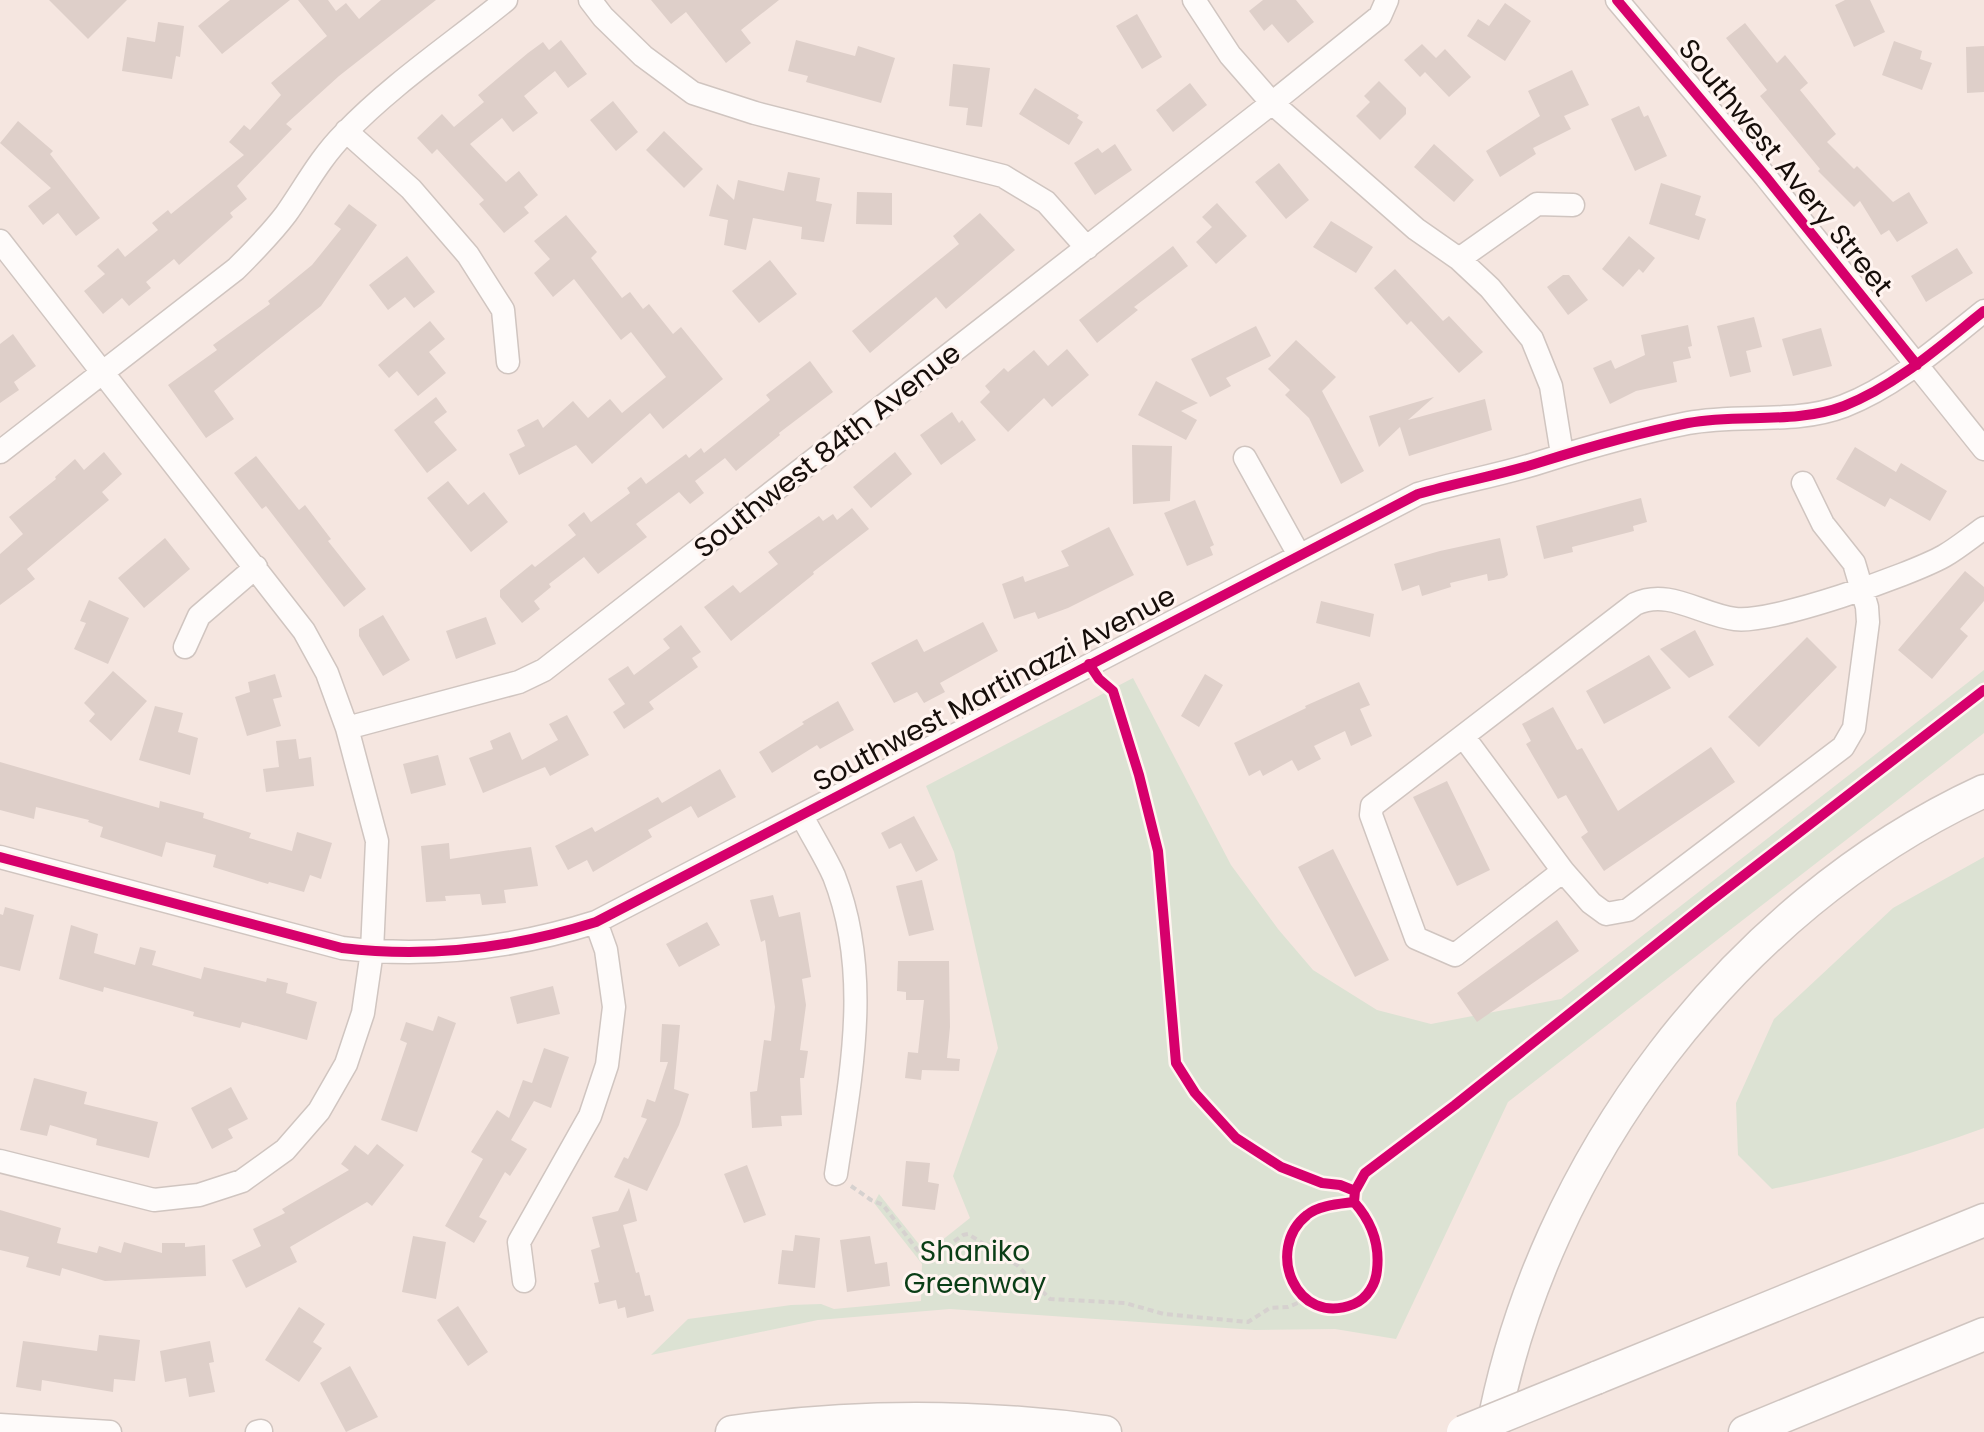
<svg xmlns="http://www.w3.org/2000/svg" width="1984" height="1432" viewBox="0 0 1984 1432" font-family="Poppins,sans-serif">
  <rect width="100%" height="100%" fill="#f5e6e0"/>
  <path fill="#dce2d3" d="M1984 670V733L1508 1102 1396 1339 1335 1329 1255 1330 950 1309 818 1320 651 1355 688 1319 791 1305 821 1304 834 1309 921 1301 922 1264 874 1203 879 1194 926 1253 970 1218 953 1176 998 1048 954 852 926 786 1133 678 1231 865 1278 929 1313 970 1377 1010 1431 1024 1561 999Z
    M1984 857V1128C1915 1153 1844 1174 1772 1189L1738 1155 1736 1103 1774 1019 1893 908Z"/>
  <path fill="#decfc9" d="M49 0H127L88 39Z
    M230 0H290L222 54 198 26Z
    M298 0H328L336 11 346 3 359 19 381 0H436L339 76 286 124 292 129 237 186 247 199 230 213 233 217 179 265 174 259 146 282 151 288 129 306 122 298 103 314 84 291 105 274 97 266 118 248 125 257 158 230 152 223 168 210 171 214 244 155 229 142 244 125 250 130 281 95 271 83 327 36Z
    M651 0H779L741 30 751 43 726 63 686 12 671 24Z
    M1263 0H1296L1314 22 1288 43 1272 24 1264 31 1249 11Z
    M1845 0H1870L1885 32 1854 47 1835 5Z
    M1505 3 1531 21 1505 61 1467 36 1478 19 1489 26Z
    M1137 14 1162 57 1142 69 1116 26Z
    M158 22 184 26 180 57 176 56 172 79 122 71 127 37 155 42Z
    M1745 23 1777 63 1785 55 1808 83 1800 90 1836 134 1827 142 1854 169 1857 166 1893 202 1909 192 1928 223 1897 242 1889 230 1881 235 1860 201 1854 207 1818 171 1820 169 1760 96 1767 90 1726 38Z
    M561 40 587 74 568 88 555 71 524 96 538 113 513 132 502 118 470 144 506 182 519 171 538 195 524 207 529 213 504 233 479 204 484 200 437 149 432 154 417 138 442 114 454 127 484 102 478 95 528 53 543 42 549 50Z
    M796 40 855 56 858 46 895 58 881 103 806 82 808 76 788 71Z
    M1894 41 1922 51 1920 59 1932 63 1922 90 1882 75Z
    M1422 44 1436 58 1445 49 1471 77 1449 97 1425 72 1420 77 1404 60Z
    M1984 46V92L1967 93 1966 47Z
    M953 64 990 68 982 127 966 125 968 108 949 106Z
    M1572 70 1589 105 1564 116 1571 129 1533 148 1536 154 1500 177 1486 151 1540 116 1528 91Z
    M1379 81 1406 108V114L1380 140 1356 116 1370 102 1364 96Z
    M1190 83 1207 105 1173 132 1156 110Z
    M1035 88 1079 115 1077 118 1083 122 1069 145 1019 114Z
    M613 101 638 132 616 151 590 120Z
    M1639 106 1644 117 1648 115 1667 156 1635 171 1611 119Z
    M18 121 53 151 50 154 100 218 76 236 58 213 43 225 28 206 51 188 0 143Z
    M664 131 703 169 684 188 646 150Z
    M1115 144 1132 170 1095 195 1074 163 1098 148 1102 153Z
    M1434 144 1474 180 1454 202 1414 167Z
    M1279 163 1309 200 1286 219 1255 182Z
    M788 172 820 178 816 201 832 204 824 242 801 239 802 227 753 218 746 250 724 245 728 220 709 216 717 184 734 200 738 180 784 191Z
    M1661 183 1701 196 1695 215 1706 219 1699 240 1649 224Z
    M857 192 892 193V225L856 224Z
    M1217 203 1247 236 1216 264 1196 242 1212 227 1202 217Z
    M349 204 377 225 321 306 214 391 234 419 206 438 168 385 217 350 213 345 270 304 268 301 312 265 341 229 334 224Z
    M980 213 1015 250 946 309 936 297 870 353 852 331 959 244 953 236Z
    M566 215 597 252 591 258 622 298 630 292 643 309 649 304 673 334 681 327 723 379 663 429 650 413 592 464 576 445 519 475 509 454 525 446 517 430 538 419 543 428 573 401 588 418 610 399 622 413 666 377 631 332 621 340 574 279 553 297 534 273 550 259 534 241Z
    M1331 221 1373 247 1356 273 1313 247Z
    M1629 236 1655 258 1643 273 1639 269 1623 287 1602 269Z
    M1173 246 1188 266 1134 307 1138 310 1097 343 1079 320Z
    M1957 248 1973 273 1926 302 1911 276Z
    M407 256 435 292 414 308 405 297 388 310 369 285Z
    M770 260 797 294 759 323 732 291Z
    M1395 269 1443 321 1449 316 1483 352 1459 373 1411 321 1407 325 1374 288Z
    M1563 275H1569L1588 300 1568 315 1547 287Z
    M1754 317 1762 347 1746 351 1751 372 1730 377 1717 326Z
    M430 321 445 339 429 352 446 373 418 396 397 371 389 378 378 365Z
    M1688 325 1692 346 1688 347 1691 358 1673 362 1677 382 1636 391 1610 404 1593 368 1611 360 1615 369 1645 355 1641 335Z
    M1256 326 1271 356 1226 378 1231 386 1210 397 1191 359Z
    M1821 328 1832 366 1793 376 1782 339Z
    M13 334 36 366 14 382 19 390 0 403V344Z
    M1296 340 1336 377 1322 391 1364 471 1341 484 1309 418 1285 395 1290 390 1268 369Z
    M1067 349 1089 375 1052 407 1044 398 1008 432 980 402 990 392 985 386 1004 368 1008 372 1034 350 1048 366Z
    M810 361 833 392 779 433 780 435 736 471 725 458 695 481 704 493 690 504 679 492 636 524 647 537 598 574 584 557 549 584 551 587 534 601 540 609 522 623 500 597V590L532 564 535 567 576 535 568 525 584 512 591 522 630 493 627 488 641 477 646 484 686 454 689 458 701 448 704 453 770 400 766 395Z
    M1156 381 1198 403 1181 411 1197 420 1186 440 1138 415Z
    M436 397 447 412 434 422 457 450 427 473 394 430Z
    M1434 397 1408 420 1485 399 1492 430 1409 456 1400 427 1379 447 1369 416Z
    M952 412 959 423 962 420 976 440 941 465 920 435Z
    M1132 445 1172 446 1170 501 1133 504Z
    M1855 447 1896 472 1901 463 1947 491 1930 521 1890 498 1885 507 1836 479Z
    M104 452 122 474 102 492 109 500 27 569 35 579 0 605V554L23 534 9 517 56 479 55 477 75 459 84 470Z
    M895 452 912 474 871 508 853 487Z
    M256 456 299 510 305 505 331 539 328 541 366 589 344 607 266 506 262 509 234 473Z
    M448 481 468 505 484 492 508 522 471 552 427 498Z
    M1641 498 1647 522 1633 526 1634 531 1572 547 1573 552 1544 559 1536 526Z
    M1195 500 1214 545 1210 547 1213 555 1187 566 1164 513Z
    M852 508 869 529 813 572 814 574 731 641 704 607 733 585 740 593 778 564 768 552 819 516 823 521 833 514 837 520Z
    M1109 527 1134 575 1068 608 1038 619 1035 612 1014 619 1002 584 1023 576 1025 582 1069 566 1061 551Z
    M165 538 190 569 144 608 118 578Z
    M1500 538 1508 575 1504 578 1488 581 1487 574 1450 583 1451 587 1422 596 1419 585 1402 591 1394 564 1440 551Z
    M1965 571 1984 587V601L1960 629 1968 636 1932 679 1898 650Z
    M89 600 129 618 108 664 74 649 86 623 80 621Z
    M1321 601 1374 614 1370 637 1316 623Z
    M383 615 410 660 383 676 359 636V629Z
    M486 617 496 644 456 659 446 631Z
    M983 622 998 651 940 683 945 692 924 703 917 692 894 703 871 663 917 639 924 652Z
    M681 625 701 652 692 658 698 667 649 702 654 709 624 729 613 712 625 704 608 679 628 666 634 675 670 648 663 639Z
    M1695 630 1714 665 1689 678 1660 649Z
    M1807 637 1837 667 1759 747 1728 717Z
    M1649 655 1671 688 1604 724 1586 691Z
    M113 671 147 701 111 741 89 721 95 714 84 703Z
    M275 674 282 697 273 699 281 726 247 736 235 697 250 692 248 682Z
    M1205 674 1223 685 1199 727 1181 716Z
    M1359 682 1370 705 1360 709 1372 736 1351 746 1345 731 1314 746 1321 759 1298 771 1292 760 1263 776 1260 770 1249 776 1234 743 1306 708 1305 706Z
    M838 701 854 730 820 749 817 745 772 773 759 752 804 724 802 722Z
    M155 706 183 713 178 732 198 738 190 775 139 760Z
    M1553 707 1577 750 1582 748 1618 811 1711 747 1735 782 1604 871 1581 837 1588 832 1566 795 1558 799 1526 744 1531 741 1522 724Z
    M567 715 589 755 550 776 545 767 483 793 469 758 493 749 490 741 510 732 522 760 558 740 549 724Z
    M296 739 299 759 311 757 314 786 266 792 263 769 279 767 276 741Z
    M438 755 446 785 411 794 403 764Z
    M0 762 159 808 160 801 204 813 203 818 251 833 249 838 292 851 297 832 332 843 321 879 310 875 304 892 269 882 268 884 213 867 216 855 166 842 162 857 100 837 103 827 88 822 89 820 36 807 34 819 0 810Z
    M720 769 736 797 698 818 691 806 648 830 652 837 593 872 587 860 568 870 555 846 592 827 595 832 658 797 662 803Z
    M1447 781 1490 870 1457 886 1413 797Z
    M914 816 938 860 916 872 901 843 889 849 881 833Z
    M449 843 450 859 531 847 538 886 504 890 506 903 482 905 480 894 445 896 446 901 426 902 421 846Z
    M1333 849 1389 960 1355 977 1298 867Z
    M922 880 934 930 909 936 896 886Z
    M773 895 779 917 800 912 811 977 802 979 806 1005 800 1050 808 1051 804 1078H800L802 1115 781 1116 782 1126 752 1128 750 1092 757 1091 764 1040 771 1041 775 1007 765 940 761 942 750 900Z
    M5 907 34 915 20 971 0 966V914L3 915Z
    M1557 920 1579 951 1477 1022 1457 993Z
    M707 922 720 945 679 967 666 944Z
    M71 925 98 934 94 953 135 965 140 947 156 951 152 965 201 979 204 967 266 982 267 978 288 983 286 993 317 1002 307 1040 242 1022 240 1028 193 1016 194 1012 104 987 103 992 59 979Z
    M898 961H949L950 1027 947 1058 960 1059 959 1071 922 1070 921 1080 905 1078 908 1052 918 1053 924 1000H906V992L897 991Z
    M553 986 560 1014 517 1024 510 997Z
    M438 1016 456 1023 417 1132 381 1120 407 1043 400 1040 406 1022 433 1031Z
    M662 1024 680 1025 674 1089 689 1094 679 1125 647 1191 614 1177 624 1157 628 1159 647 1119 641 1117 647 1099 655 1102 668 1062H660Z
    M544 1048 569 1057 551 1108 534 1101 511 1140 527 1149 510 1176 505 1172 479 1217 487 1221 474 1243 445 1226 483 1159 471 1152 497 1110 509 1118 523 1080 532 1083Z
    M34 1078 87 1092 84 1104 158 1122 149 1158 96 1145 97 1139 50 1125 47 1136 20 1130Z
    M231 1087 248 1119 228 1129 233 1138 212 1149 191 1108Z
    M377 1144 404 1165 372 1206 367 1202 290 1247 297 1262 246 1288 232 1260 261 1246 253 1229 285 1213 282 1209 349 1170 341 1164 355 1145 368 1155Z
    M906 1161 930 1163 928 1182 939 1184 935 1210 902 1206Z
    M747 1165 766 1215 744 1223 724 1174Z
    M629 1188 637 1221 623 1225 636 1273 639 1272 645 1296 650 1295 654 1311 627 1318 625 1307 618 1309 616 1300 599 1304 594 1283 599 1282 591 1250 600 1247 592 1217 618 1211Z
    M0 1210 61 1228 57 1243 97 1253 99 1246 121 1253 124 1242 162 1253V1243H185V1247L205 1245 206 1276 105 1281 62 1268 60 1276 26 1267 29 1257 0 1250Z
    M795 1235 820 1238 815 1288 778 1284 782 1250 793 1251Z
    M413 1236 446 1242 436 1299 402 1292Z
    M870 1236 875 1264 887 1262 890 1286 847 1292 840 1240Z
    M458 1306 488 1352 468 1366 437 1320Z
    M299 1307 325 1324 313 1342 322 1348 299 1382 265 1360Z
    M99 1335 140 1340 135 1381 114 1379 113 1392 42 1380 41 1391 16 1387 23 1341 97 1351Z
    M210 1341 214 1362 209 1363 215 1392 189 1397 186 1378 165 1382 160 1351Z
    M350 1366 378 1417 346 1432 320 1383Z"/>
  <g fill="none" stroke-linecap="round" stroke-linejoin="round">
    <g stroke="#d0c5c0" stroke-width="25">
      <path id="minor" d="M590 0 603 17 643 56 693 93 755 113 1003 176 1046 202 1087 248
        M1194 0 1230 55 1272 103 1416 229 1459 259 1490 288 1532 339 1551 386 1562 454
        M1617 0 1766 177 1984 449
        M346 131 411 189 468 255 503 310 508 362
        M0 241 304 631 327 673 347 728 377 841 372 951 363 1013 346 1064 319 1111 285 1150 242 1181 199 1195 154 1200 0 1161
        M1459 259 1537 204 1573 205
        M0 452 236 269C254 251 271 234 286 214 305 187 320 158 344 134 392 84 452 44 506 0
        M1245 458 1299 555
        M185 647 199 616 256 567
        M347 728 519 682 544 670 1272 103 1380 16 1387 0
        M1463 736 1563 871 1591 903 1606 914 1628 910 1843 747 1854 728 1868 622 1867 607 1854 563 1823 524 1803 483
        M802 816C812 836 825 856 834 876 872 973 851 1075 836 1174
        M0 857 342 948C427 958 514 948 596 922L1418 494C1458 482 1501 475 1541 462 1589 447 1638 433 1688 423 1739 413 1794 425 1844 406 1897 385 1940 346 1984 311
        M1563 871 1455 955 1416 938 1371 815 1372 806 1635 604C1669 588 1701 615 1735 619 1771 624 1910 575 1944 556 1958 548 1971 537 1984 528
        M524 1281 519 1242 590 1116 607 1065 614 1007 606 950 596 922
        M0 1425 110 1432
        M257 1432 261 1431"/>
    </g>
    <g stroke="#d0c5c0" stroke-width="35">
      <path id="highway" d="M1596 1378 1984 1220
        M732 1432C857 1414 981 1415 1105 1432
        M1492 1432C1541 1163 1734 906 1984 791
        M1745 1432 1984 1334"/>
    </g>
    <path stroke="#d6d1cf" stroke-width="4" stroke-dasharray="6 4" stroke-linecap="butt" d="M851 1186 871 1200 883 1205 922 1256 930 1259 963 1235 968 1234 1017 1265 1050 1299 1125 1303 1164 1314 1248 1322 1270 1308 1288 1307 1305 1300"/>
    <use href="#minor" stroke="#fefbfa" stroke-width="22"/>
    <use href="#highway" stroke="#fefbfa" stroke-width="32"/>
    <g stroke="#d0c5c0" stroke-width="35" stroke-linecap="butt">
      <path id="highway-bridge" d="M1463 1432 1596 1378"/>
    </g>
    <use href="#highway-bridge" stroke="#fefbfa" stroke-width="32"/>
    <g stroke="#fff4f0" stroke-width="15">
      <path id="cycleway" d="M1617 0 1766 177 1917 365
        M1089 664 1099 679 1113 691 1139 775 1158 851 1176 1063 1195 1093 1236 1138 1281 1167 1322 1183 1340 1185 1355 1191
        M0 857 342 948C427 958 514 948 596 922L1418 494C1458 482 1501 475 1541 462 1589 447 1638 433 1688 423 1739 413 1794 425 1844 406 1897 385 1940 346 1984 311
        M1354 1202C1339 1204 1319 1205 1307 1215 1264 1249 1296 1328 1354 1304 1368 1298 1376 1283 1377 1270 1380 1244 1371 1221 1354 1202L1355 1191 1365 1173 1455 1105 1708 903 1984 690"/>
    </g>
    <use href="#cycleway" stroke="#d6006c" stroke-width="10"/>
  </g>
  <g text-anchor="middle" stroke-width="6" stroke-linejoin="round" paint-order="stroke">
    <g font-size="28" fill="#160e0a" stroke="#fff4f0">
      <text transform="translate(1786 167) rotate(51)" y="10">Southwest Avery Street</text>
      <text transform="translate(827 450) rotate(-38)" y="10">Southwest 84th Avenue</text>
      <text transform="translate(994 688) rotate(-28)" y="10">Southwest Martinazzi Avenue</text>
    </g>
    <g font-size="28" fill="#0a3e16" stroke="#fff4f0">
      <text x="975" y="1261">Shaniko<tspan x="975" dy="32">Greenway</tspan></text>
    </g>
  </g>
</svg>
